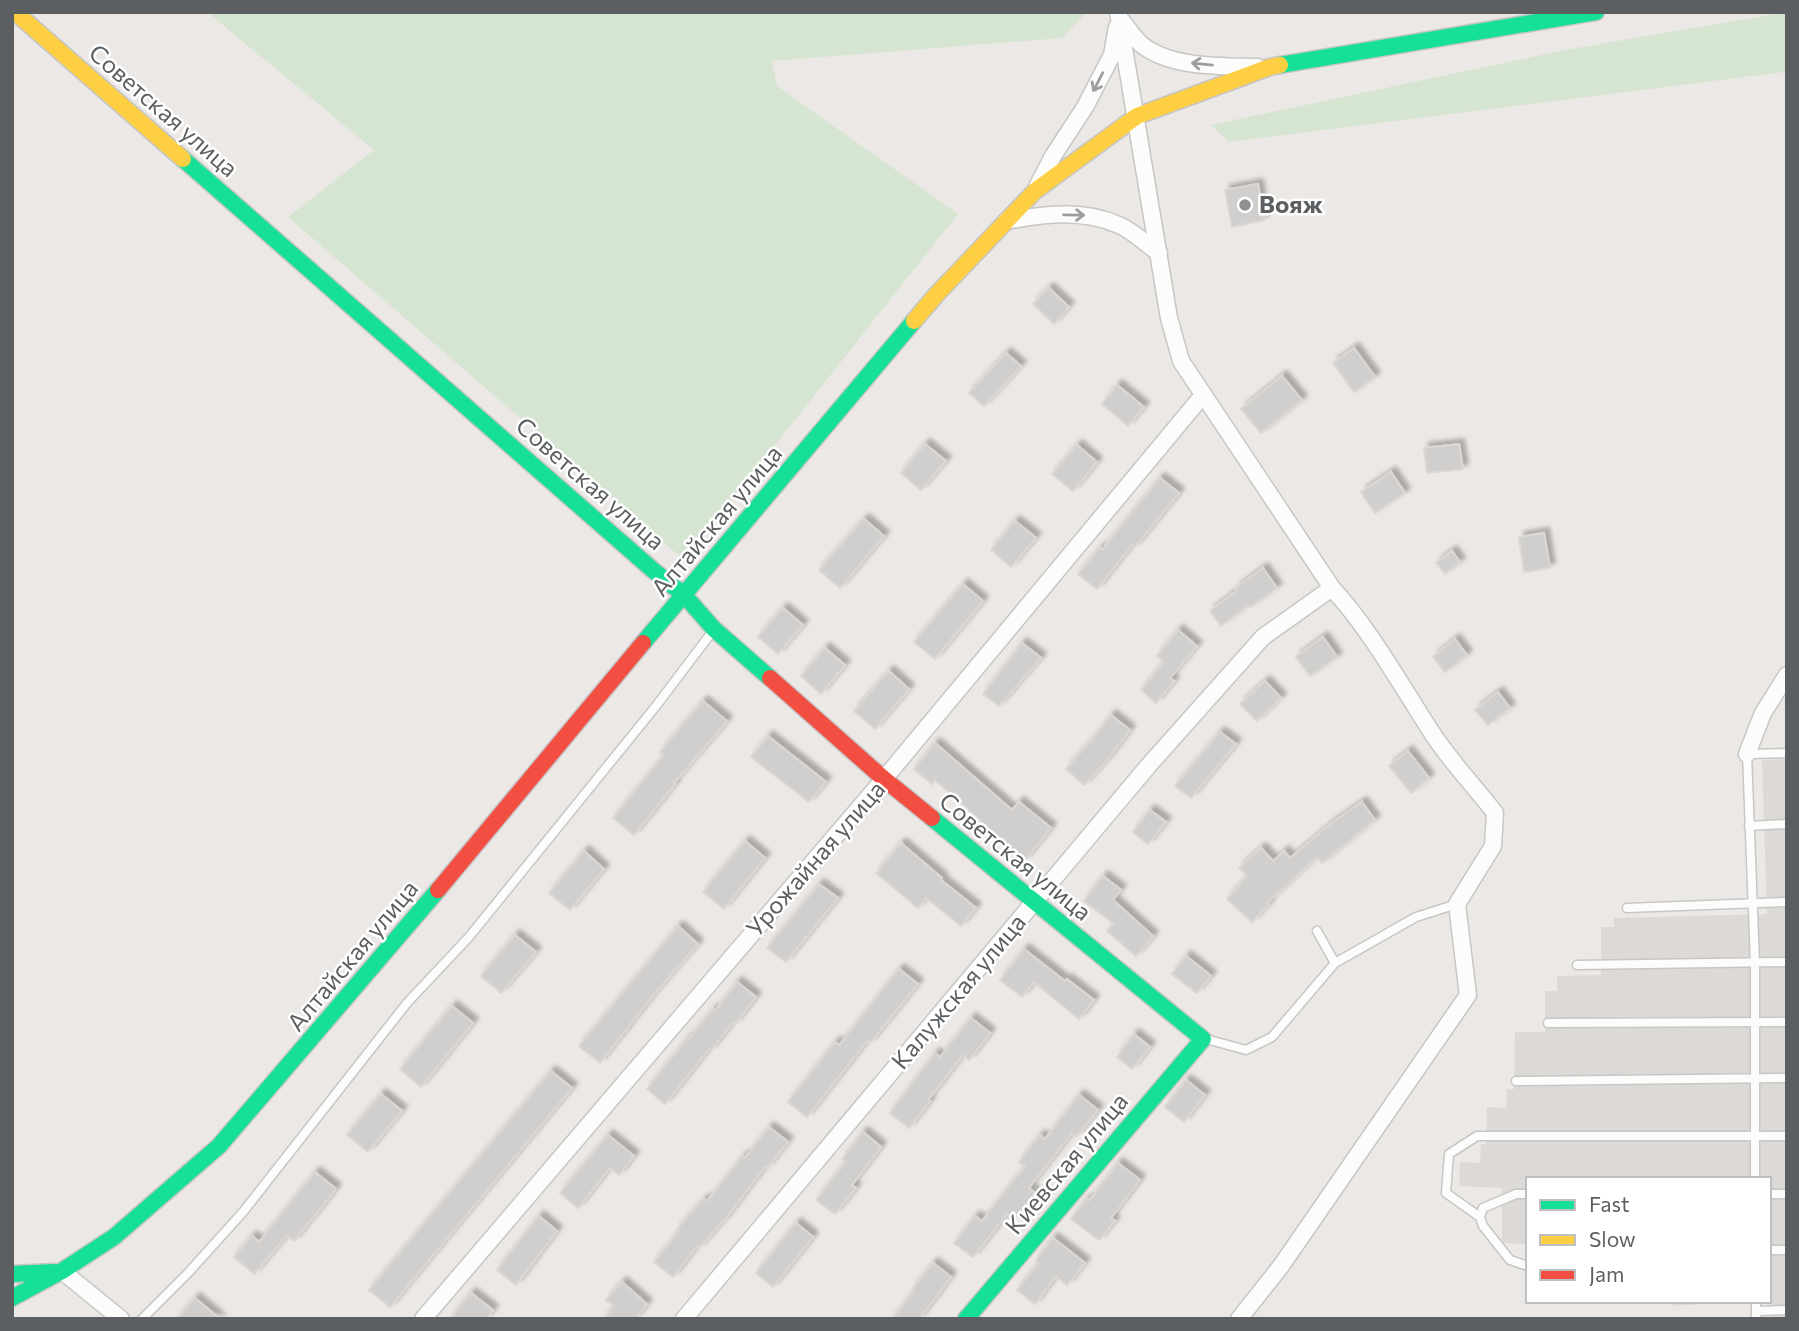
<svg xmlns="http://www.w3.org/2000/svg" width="1799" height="1331" viewBox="0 0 1799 1331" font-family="Commissioner,sans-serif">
  <defs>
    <filter id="shadow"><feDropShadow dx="5" dy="-5" stdDeviation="2" flood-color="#0004"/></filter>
  </defs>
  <rect width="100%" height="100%" fill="#ebe8e5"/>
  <path fill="#dcd9d6" d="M1787 759V1319H1770L1769 1179H1528V1244L1502 1243V1188L1459 1186 1460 1162 1480 1163 1481 1144H1486L1487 1107 1506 1108 1507 1089H1514L1515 1032H1545V991H1557V976L1601 975V927H1614V918L1767 914 1762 760Z
    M1673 1301H1748L1673 1306Z"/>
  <path fill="#d6e5d1" d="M207 12H1087L1062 38 772 61 777 86 958 214 684 560 288 217 374 150Z
    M1787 12V72H1784L1229 142 1211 125 1565 50Z"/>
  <path fill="#d1cfce" stroke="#dad7d4" stroke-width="2" filter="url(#shadow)" d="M1258 184 1264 220 1232 227 1225 190Z
    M1049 288 1069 307 1054 324 1033 304Z
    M1354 348 1375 377 1354 392 1333 363Z
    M1006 353 1021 366 984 406 969 393Z
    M1282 376 1302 400 1261 433 1241 409Z
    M1117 385 1144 407 1128 426 1102 404Z
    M925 444 946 461 921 490 901 473Z
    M1459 444 1463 469 1427 473 1424 448Z
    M1077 445 1097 462 1073 491 1052 474Z
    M1391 472 1405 493 1375 513 1361 492Z
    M1160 478 1179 493 1135 547 1132 545 1097 589 1078 574 1100 548 1102 550Z
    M864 519 884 536 840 588 819 570Z
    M1015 521 1036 538 1011 567 991 550Z
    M1544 533 1550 568 1524 572 1519 537Z
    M1452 551 1460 562 1445 574 1436 563Z
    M1263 568 1277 588 1250 607 1248 605 1221 626 1210 611 1237 590 1236 588Z
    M963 584 983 601 935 659 914 642Z
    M783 608 803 625 778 654 758 637Z
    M1178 630 1197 646 1170 678 1174 681 1156 703 1141 690 1164 662 1157 656Z
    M1323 637 1337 657 1310 676 1296 657Z
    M1455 639 1467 655 1445 672 1433 657Z
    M1022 643 1041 658 999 706 983 694Z
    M825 648 845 665 821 694 801 676Z
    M889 671 909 689 875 729 854 711Z
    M1265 681 1281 698 1257 721 1240 704Z
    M1498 692 1510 708 1488 725 1475 710Z
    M703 701 727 721 674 783 675 784 634 835 613 818 664 755 660 752Z
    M1111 715 1130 730 1107 760 1084 785 1066 769 1091 741Z
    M1220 732 1236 744 1191 798 1175 786Z
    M768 736 826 782 809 802 751 757Z
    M935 743 1012 810 1019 802 1051 828 1025 860 993 834 994 833 935 780 932 784 914 769Z
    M1408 751 1429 778 1411 793 1389 766Z
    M1362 802 1375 820 1322 863 1317 857 1267 903 1269 904 1252 922 1227 899 1247 876 1239 868 1261 848 1273 861 1284 851 1290 858 1333 822Z
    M1150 810 1166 822 1148 844 1133 832Z
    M745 841 765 858 724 909 703 892Z
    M901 843 942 878 941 880 976 908 961 926 926 898 918 908 876 873Z
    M584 851 604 869 570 910 549 893Z
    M1103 876 1121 890 1113 900 1153 936 1136 956 1107 931 1114 924 1084 901Z
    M819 884 838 898 786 962 767 948Z
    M678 926 698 944 655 993 600 1063 579 1046Z
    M515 935 536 952 501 993 481 976Z
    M1024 949 1065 981 1067 979 1094 1000 1079 1019 1034 982 1022 997 1000 980Z
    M1186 956 1211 976 1197 993 1172 974Z
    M899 969 918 984 870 1043 867 1041 807 1117 788 1102 835 1042 839 1045Z
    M737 982 756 997 735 1024 733 1022 711 1050 709 1049 665 1104 647 1089 687 1039 688 1040 713 1009 715 1011Z
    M452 1006 473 1023 421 1087 400 1069Z
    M971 1018 990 1033 969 1060 963 1055 928 1100 930 1101 909 1128 890 1113 935 1053 940 1057Z
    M1134 1034 1150 1047 1132 1069 1117 1057Z
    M551 1071 572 1088 390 1307 369 1290Z
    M1186 1080 1205 1095 1184 1122 1165 1107Z
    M381 1094 402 1111 368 1152 347 1135Z
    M1079 1095 1098 1110 1077 1136 1072 1133 1029 1188 1035 1193 1014 1219 1007 1214 973 1257 954 1243 975 1216 982 1221 1025 1166 1019 1162 1040 1135 1045 1139Z
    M769 1127 788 1142 767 1168 765 1167 726 1218 699 1248 697 1246 673 1277 654 1262 679 1231 677 1229 704 1199 707 1201 743 1156 745 1158Z
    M863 1132 881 1147 852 1185 856 1188 835 1214 816 1200 846 1162 842 1159Z
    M608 1135 634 1156 619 1175 610 1168 578 1208 560 1193Z
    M1118 1163 1140 1180 1111 1218 1115 1221 1099 1240 1071 1219 1087 1199 1089 1201Z
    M315 1172 336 1189 294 1241 287 1235 254 1274 234 1257 252 1236 259 1242Z
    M539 1216 557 1231 516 1285 497 1270Z
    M796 1223 813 1237 773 1287 756 1273Z
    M1053 1238 1085 1263 1067 1285 1056 1276 1035 1304 1017 1290 1039 1263 1036 1260Z
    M933 1263 951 1277 919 1319H892L914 1291 912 1289Z
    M622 1282 647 1304 635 1319H604L614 1306 606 1300Z
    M471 1293 493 1310 486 1319H450Z
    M195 1298 220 1319H177Z"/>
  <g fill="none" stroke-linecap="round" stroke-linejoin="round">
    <g stroke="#c7c7c7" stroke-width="11">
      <path id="lane" d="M1749 826 1787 824
        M1627 908 1787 902
        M1317 931 1335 963
        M1577 965 1787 962
        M1548 1023 1787 1022
        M1206 1039 1246 1050 1272 1037 1335 963 1416 917 1457 904
        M1516 1081 1787 1078
        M1755 1179V963L1747 754 1787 753
        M1528 1194H1516L1483 1208 1480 1217 1483 1226 1510 1260 1528 1266
        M1769 1194H1787
        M1480 1217 1446 1193 1449 1154 1477 1136H1787
        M1769 1250H1787
        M1756 1301V1319
        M1756 1311 1787 1310
        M142 1319 188 1273 243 1212 407 1003 469 937 656 706 712 632"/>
    </g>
    <g stroke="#c7c7c7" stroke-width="19">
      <path id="street" d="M1118 12 1169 318 1181 361 1332 588C1373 633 1401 686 1434 736 1452 763 1475 787 1495 813L1493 846 1457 904 1468 995 1281 1266 1239 1319
        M1121 20C1128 28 1134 38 1142 45 1171 68 1222 66 1258 67
        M1037 187 1053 156 1085 107 1112 55 1117 27
        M1006 221C1045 214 1081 209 1119 225 1133 231 1146 244 1159 253
        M1747 754 1763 713 1787 675
        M62 1271 121 1319
        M423 1319 884 779 1203 395
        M684 1319 1149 765 1263 637 1332 588"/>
    </g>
    <g stroke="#c6c5c6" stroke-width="19">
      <path id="fast" d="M1280 65 1596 12
        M183 159 654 571 684 595 714 629 770 678
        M643 643 914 321
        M932 818 1203 1039 966 1319
        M12 1274 55 1272
        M12 1298 62 1271 114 1237 219 1146 438 890"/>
    </g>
    <g stroke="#c6c5c6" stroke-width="19">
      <path id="slow" d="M15 12 183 159
        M914 321 936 295 1035 191 1137 116 1270 67 1280 65"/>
    </g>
    <g stroke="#c6c5c6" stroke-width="19">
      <path id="jam" d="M770 678 884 779 932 818
        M438 890 643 643"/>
    </g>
    <use href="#lane" stroke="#fcfcfb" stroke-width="8"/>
    <use href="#street" stroke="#fcfcfb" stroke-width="16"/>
    <use href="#fast" stroke="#16e098" stroke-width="16"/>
    <use href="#slow" stroke="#ffcf43" stroke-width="16"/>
    <use href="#jam" stroke="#f24e42" stroke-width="16"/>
  </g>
  <defs><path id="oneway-shaft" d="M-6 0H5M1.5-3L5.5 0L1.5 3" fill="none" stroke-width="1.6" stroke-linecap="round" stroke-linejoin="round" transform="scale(1.75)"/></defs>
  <g stroke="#9b9e9f">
    <use href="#oneway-shaft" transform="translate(1202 64) rotate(-174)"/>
    <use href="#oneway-shaft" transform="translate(1098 82) rotate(117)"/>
    <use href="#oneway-shaft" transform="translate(1074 215) rotate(1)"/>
  </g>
  <circle fill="#8d8f90" stroke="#fff" stroke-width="2.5" cx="1245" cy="205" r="7"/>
  <g text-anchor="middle" stroke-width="5" stroke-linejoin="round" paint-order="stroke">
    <g font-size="24" fill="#5b5f62" stroke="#fff">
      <text transform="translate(163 111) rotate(41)" y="8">Советская улица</text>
      <text transform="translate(590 484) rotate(41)" y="8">Советская улица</text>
      <text transform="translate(717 521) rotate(-50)" y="8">Алтайская улица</text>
      <text transform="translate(1015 857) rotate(39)" y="8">Советская улица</text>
      <text transform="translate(816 859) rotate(-49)" y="8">Урожайная улица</text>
      <text transform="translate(353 956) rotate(-50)" y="8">Алтайская улица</text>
      <text transform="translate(959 992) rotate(-50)" y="8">Калужская улица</text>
      <text transform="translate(1067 1164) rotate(-50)" y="8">Киевская улица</text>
    </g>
    <g font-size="24" font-weight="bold" fill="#5b5f62" stroke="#fff" text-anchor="start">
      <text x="1259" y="213">Вояж</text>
    </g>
  </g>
  <rect width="1799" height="1331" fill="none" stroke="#5b5f62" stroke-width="28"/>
  <rect x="1526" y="1177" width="245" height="126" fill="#ffffff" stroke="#bdbfc0" stroke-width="2"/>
  <rect x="1540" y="1200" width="35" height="10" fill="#16e098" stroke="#bdbfc0" stroke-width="2"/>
  <text x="1589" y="1212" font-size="21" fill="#5b5f62">Fast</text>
  <rect x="1540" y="1235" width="35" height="10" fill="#ffcf43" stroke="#bdbfc0" stroke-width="2"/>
  <text x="1589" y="1247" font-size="21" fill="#5b5f62">Slow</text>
  <rect x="1540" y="1270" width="35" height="10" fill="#f24e42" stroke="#bdbfc0" stroke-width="2"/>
  <text x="1589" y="1282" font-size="21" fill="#5b5f62">Jam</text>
</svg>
